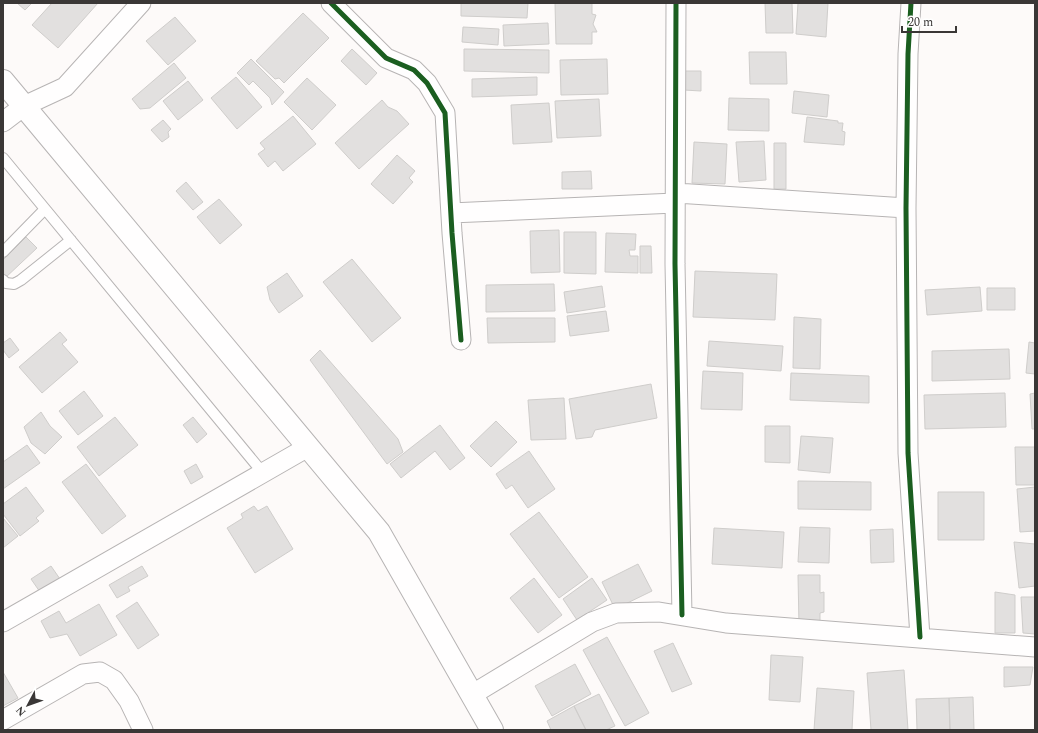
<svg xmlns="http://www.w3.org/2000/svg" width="1038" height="733" viewBox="0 0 1038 733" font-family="Spectral,serif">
  <rect width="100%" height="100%" fill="#fdfaf9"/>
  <path fill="#e2e0df" stroke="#cfcdcb" d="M17 3H32L25 10Z
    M52 3H98L58 48 32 25Z
    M461 3H528L527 18 461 16Z
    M555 3H592V14L596 15 593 24 597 32H592V44H556Z
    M765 3H792L793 33H766Z
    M798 3H828L826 37 796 34Z
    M303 13 329 38 284 83 279 78 275 79 256 61Z
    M175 17 196 41 168 65 146 41Z
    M548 23 549 44 504 46 503 25Z
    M463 27 499 29 498 45 462 42Z
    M352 49 377 73 366 85 341 61Z
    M464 49 549 50V73L464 71Z
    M749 52H786L787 84H750Z
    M251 59 284 92 272 105 270 98 253 81 249 85 237 73Z
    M607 59 608 94 561 95 560 60Z
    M174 63 186 78 150 108 140 109 132 99Z
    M684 71H701V91L684 90Z
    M236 77 262 107 237 129 211 98Z
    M537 77V95L472 97V79Z
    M307 78 336 105 312 130 284 102Z
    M188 81 203 100 178 120 163 101Z
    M794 91 829 95 827 117 792 113Z
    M729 98 769 99V131L728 130Z
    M599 99 601 136 557 138 555 101Z
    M382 100 388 107 397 111 409 124 359 169 335 143Z
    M549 103 552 142 513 144 511 105Z
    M293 116 316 144 283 171 275 161 268 167 258 154 265 149 260 143Z
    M807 117 838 121V123H843L842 131 845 132 844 145 804 142Z
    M163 120 171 129 168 132 169 137 162 142 151 130Z
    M764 141 766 180 739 182 736 142Z
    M694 142 727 144 725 184 692 183Z
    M774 143H786V189H774Z
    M397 155 415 171 409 178 413 182 393 204 371 184Z
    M591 171 592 189H562V172Z
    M186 182 203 202 193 210 176 191Z
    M219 199 242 225 220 244 197 217Z
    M559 230 560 272 531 273 530 231Z
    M564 232H596V274L564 273Z
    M606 233 636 234 635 250H629L630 256H638V273L605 272Z
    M26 237 37 248 4 279 3 260Z
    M640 246H651L652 273H640Z
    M352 259 401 318 372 342 323 282Z
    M695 271 777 274 775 320 693 317Z
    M287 273 303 296 279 313 270 300 267 287Z
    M554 284 555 311 486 312V285Z
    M602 286 605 307 567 313 564 292Z
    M980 287 982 311 927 315 925 290Z
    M987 288H1015V310H987Z
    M606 311 609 331 570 336 567 316Z
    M794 317 821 319 820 369 793 368Z
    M487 318H555V342L488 343Z
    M60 332 67 340 62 344 78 362 42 393 19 367Z
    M10 338 19 350 9 358 3 350V343Z
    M709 341 783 346 781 371 707 366Z
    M1029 342 1035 343V374L1026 373Z
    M1009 349 1010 379 932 381V351Z
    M320 350 398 439 403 452 387 464 310 360Z
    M703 371 743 373 742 410 701 409Z
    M791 373 869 376V403L790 400Z
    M651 384 657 418 595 430 592 437 576 439 569 399Z
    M84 391 103 416 78 435 59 411Z
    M1005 393 1006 427 925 429 924 395Z
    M1035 393V429H1032L1030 394Z
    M564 398 566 439 531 440 528 400Z
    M41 412 50 426 62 437 45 454 31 443 24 427Z
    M115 417 138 445 99 476 77 447Z
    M193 417 207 434 197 443 183 425Z
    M496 421 517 442 491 467 470 446Z
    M440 425 465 458 450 470 435 451 401 478 390 464Z
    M765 426H790V463L765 462Z
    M801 436 833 438 830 473 798 470Z
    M27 445 40 463 3 489V462Z
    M1015 447H1035V485H1016Z
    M529 451 555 489 528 508 512 485 506 489 496 474Z
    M86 464 126 516 102 534 62 482Z
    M196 464 203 477 191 484 184 471Z
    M798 481 871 482V510L798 509Z
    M26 487 44 511 36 518 39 521 20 536 3 514V504Z
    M1035 487V531L1020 532 1017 489Z
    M938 492H984V540H938Z
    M254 506 258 511 267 506 293 549 255 573 227 528 243 518 241 514Z
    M539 512 588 577 559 598 510 534Z
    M3 518 18 536 3 548Z
    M800 527 830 528 829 563 798 562Z
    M714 528 784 532 782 568 712 564Z
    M893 529 894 562 871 563 870 530Z
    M1014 542 1035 544V586L1019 588Z
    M638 564 652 591 615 609 602 582Z
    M51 566 60 579 40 592 31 579Z
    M142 566 148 576 128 587 130 591 117 598 109 585Z
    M798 575H820V593L824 592V612L820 613V626H799Z
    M534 578 562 615 538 633 510 598Z
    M592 578 607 600 577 620 563 599Z
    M995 592 1015 595V633H995Z
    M1021 597H1035V634L1023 633Z
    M137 602 159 635 138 649 116 616Z
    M99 604 117 635 80 656 67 634 50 638 41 621 59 611 66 623Z
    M607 637 649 713 625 726 583 650Z
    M673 643 692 684 672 692 654 651Z
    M771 655 803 657 800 702 769 700Z
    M575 664 591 694 552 716 535 686Z
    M1004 667H1033L1030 685 1004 687Z
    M904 670 908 730H871L867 673Z
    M3 672 18 698 3 706Z
    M817 688 854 691 852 730H814Z
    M599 694 615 726 606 730H586L574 706Z
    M973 697 974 730H950L949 698Z
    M949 698 950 730H917L916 699Z
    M574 706 586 730H551L547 721Z"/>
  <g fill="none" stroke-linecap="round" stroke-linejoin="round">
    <g stroke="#b7b4b4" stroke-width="12">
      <path id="lane" d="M3 158 263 473
        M3 252 45 209
        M3 280 6 283 14 284 21 280 71 240"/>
    </g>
    <g stroke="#b7b4b4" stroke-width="21">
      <path id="street" d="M331 3 386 58 414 70 427 83 445 113 452 233 461 340
        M676 3 675 264 682 615
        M911 3 908 54 906 208 908 453 920 637
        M3 122 24 106 65 87 141 3
        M676 193 906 208
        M451 213 675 203
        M3 622 308 447
        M473 694 592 622 616 613 659 612 726 623 1035 647
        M3 720 83 674 100 672 114 680 129 701 143 730"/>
    </g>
    <g stroke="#b7b4b4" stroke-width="24">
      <path id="secondary" d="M3 81 379 532 492 730"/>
    </g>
    <use href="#lane" stroke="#fffefe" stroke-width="10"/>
    <use href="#street" stroke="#fffefe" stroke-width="19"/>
    <use href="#secondary" stroke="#fffefe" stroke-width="22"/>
    <g stroke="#fff" stroke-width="8">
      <path id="cycleway" d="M331 3 386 58 414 70 427 83 445 113 452 233 461 340
        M676 3 675 264 682 615
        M911 3 908 54 906 208 908 453 920 637"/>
    </g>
    <use href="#cycleway" stroke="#1b5e20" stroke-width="5"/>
  </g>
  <rect width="1038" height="733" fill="none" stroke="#3a3736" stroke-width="8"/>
  <g transform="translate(28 705) rotate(229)" stroke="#ffffff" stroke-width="3" paint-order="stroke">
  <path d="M0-3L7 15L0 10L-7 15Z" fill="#3a3736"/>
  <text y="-6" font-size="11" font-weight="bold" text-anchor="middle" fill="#3a3736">N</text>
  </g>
  <path d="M902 26v6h54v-6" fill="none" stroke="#3a3736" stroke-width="2"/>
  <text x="908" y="26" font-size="12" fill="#3a3736" stroke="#ffffff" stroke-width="3" paint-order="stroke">20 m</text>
</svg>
